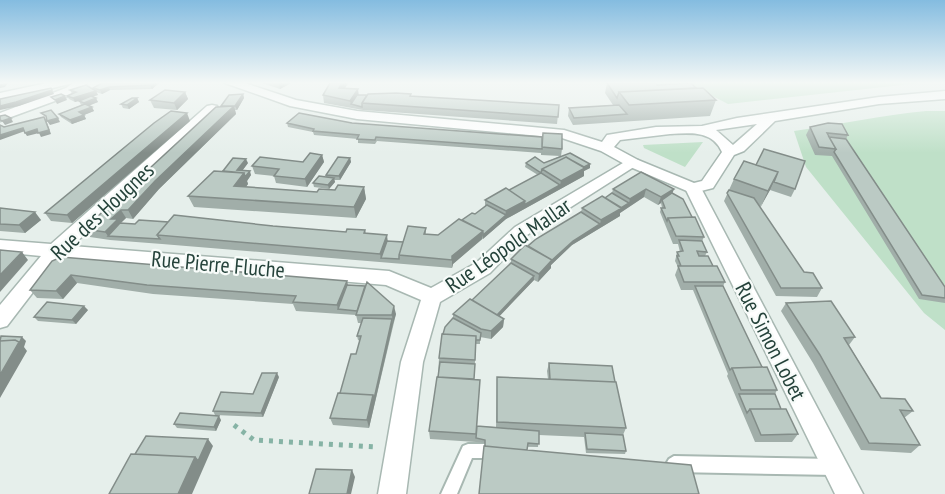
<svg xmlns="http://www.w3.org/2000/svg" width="945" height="494" viewBox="0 0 945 494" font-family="'PT Sans Narrow',sans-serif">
  <rect width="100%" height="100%" fill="#e6efeb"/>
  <path fill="#bfe0c8" d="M581 83H921L728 104 695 87Z
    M926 111H945V330L924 313 806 167 794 131C838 125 882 115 926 111Z
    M703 142 685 167 644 148 643 145Z"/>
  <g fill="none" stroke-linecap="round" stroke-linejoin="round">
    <g stroke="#a8b8b2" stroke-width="4">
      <path id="service" d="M468 444H484L489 446 491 451 489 456 484 458H472L457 494H441L463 446Z
        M674 456 835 459 840 462 843 467 840 472 835 475 674 472 669 469 666 464 669 459Z"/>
    </g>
    <g stroke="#a8b8b2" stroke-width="3">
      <path id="minor" d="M73 83H87L74 94 0 121V113L66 88Z
        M212 105 217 106 218 109 217 112 72 246 389 271 431 288 476 263 515 227 628 160H638L640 163 527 235 490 273 440 302 423 362 406 494H378L401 362 421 300 386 285 60 257 7 326 0 328V305L41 256 0 252V240L51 244 207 106Z
        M693 183 701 188 863 494H835L685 188Z"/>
    </g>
    <g stroke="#a8b8b2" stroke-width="3">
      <path id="tertiary" d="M47 83H73L0 101V93Z
        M225 83H245L296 100 357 111 564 130 602 142 607 135 656 127 702 126 737 118 879 97 945 91V99L879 104 775 121 744 151 734 155 713 188 693 193 687 191 628 166 601 151 562 138 357 119 290 106ZM757 124 733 145 716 130ZM670 134C690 133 712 130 722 152L702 181 694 183 638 160 614 147 620 140Z"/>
    </g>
    <path stroke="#86b3a5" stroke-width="5" stroke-dasharray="4 6" stroke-linecap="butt" d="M234 425 254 440 378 447"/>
    <use href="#service" fill="#fff" fill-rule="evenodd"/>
    <use href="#minor" fill="#fff" fill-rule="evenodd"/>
    <use href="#tertiary" fill="#fff" fill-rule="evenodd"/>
  </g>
  <path fill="#a1aea9" d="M102 83H159L152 89 110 90 102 94 96 92 98 95 93 96 98 102 89 105 94 111 84 115 86 119 72 124 61 117 59 114 81 105 79 101 81 100 75 102 69 99 67 96 72 94 70 90H94L93 88Z
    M262 83H291L280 89Z
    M330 83H348L345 88 359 95 411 96 559 105 557 124 363 110 324 103 323 95Z
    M607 83H656L657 85 696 88 716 100 710 116 573 125 568 116 569 108 613 105 605 93Z
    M185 92 188 99 177 110 154 108 150 100Z
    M243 94 244 98 237 110H235L236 114 159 189 133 219 126 218 120 223 135 224 168 222 273 226 346 232 365 230 366 233 388 241 403 242 426 228V234L438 235 462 220 475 214 485 207V200L509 190 538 175 525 167 526 163H544L560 156 541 155V153L377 141 375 144 358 143V139L314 135 313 132 288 127 287 123H352L562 149 561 156 590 168 584 171V176L506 219 453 264 452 268 162 244 110 240 90 237 84 229 221 106Z
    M137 98 139 102 129 109 123 108 121 104Z
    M190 121 72 223 51 221 45 213Z
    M810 127 848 135 846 139 945 287V303L919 299 832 156 815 155 806 135Z
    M322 155 324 162 307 187 276 183 274 176 255 174 252 166 303 162Z
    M350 158 351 162 340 180H334L335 182 329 189 314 187 313 183 326 177V175Z
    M744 161 795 189 791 197 770 190 760 207 804 272 822 288 817 297 776 296 724 201 734 179Z
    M248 163 242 171 251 175 247 181 248 184 246 187 317 192 364 187 366 199 356 218 194 207 188 196 223 171Z
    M641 172 672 193 692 217 704 237 702 241 707 252 705 256 725 282 723 286 762 367 777 390 775 394 781 409 798 434 792 442H755L727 376 728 374 693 290H681L675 275 678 267 675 261 676 257V256L677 252H680L678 244H673L660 212 661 208H662L661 203 658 205 644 197 620 213V216L572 245 551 265V268L538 282 534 280 499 316 504 319 503 327 491 339 480 337V344H476L474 379 480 380 477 426 496 427 497 377 548 379 547 371 549 363 615 382 626 428 623 435 626 451 625 454 586 453 584 437 539 435 538 447 485 446V443L476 442 430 439 429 431 438 377 439 358 443 334 453 318V314L472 300 511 263V259L528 246 581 212 582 208 605 198 612 193 613 189Z
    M0 208 41 220 25 233 0 231Z
    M52 261 347 285 396 314 369 428 333 425 330 418 356 354 360 341 358 340 357 336 361 323H358L356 315 296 311 293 304 153 294 77 283 63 299 37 298 30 290Z
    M786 303 855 337 849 345 881 398 913 411 904 418 920 445 911 453 861 450 813 363 781 311Z
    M88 310 76 324 38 321 34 317Z
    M279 377 263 417 215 415 213 411 253 394Z
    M221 420 216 431 177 428 174 424Z"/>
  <path fill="#838d89" d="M8 83 5 87 0 88V84Z
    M153 83H159L152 89 150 85Z
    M279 83H291L280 89Z
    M342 83H348L341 95 339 88Z
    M109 87 110 90 102 94 100 90Z
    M51 88 54 94 19 106 0 110V106Z
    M358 89 359 97 351 104 350 101Z
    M96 91 98 95 75 102 73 98Z
    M185 92 188 99 177 110 174 103Z
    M243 94 244 98 237 110 235 106Z
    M65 96 67 100 57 104 55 100Z
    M96 98 98 102 86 107 84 103Z
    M137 98 139 102 129 109 127 105Z
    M234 106 236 114 159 189 133 219 128 210 155 181Z
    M92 107 94 111 84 115 86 119 72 124 70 120 79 112Z
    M187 113 190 121 72 223 67 215Z
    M44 117 46 120 51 134 41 137 39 133 27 136 25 133Z
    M11 118 13 122 5 125 2 121Z
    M58 118 60 122 50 125 47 121Z
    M23 128 25 131 0 140V135Z
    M322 155 324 162 307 187 305 179Z
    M350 158 351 162 340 180 339 176Z
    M246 159 248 163 239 175 237 170Z
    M590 164V168L584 171V176L506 219 483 239V235L505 216 506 211 525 201 560 185 561 181Z
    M250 171 251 175 247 181 248 184 238 197 234 186 244 173Z
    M778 172 770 190 759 210 768 191Z
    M334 178 335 182 329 189 328 185Z
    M364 187 366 199 356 218 354 207Z
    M646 189 644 197 620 213V216L572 245 551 265V268L538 282 539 274 552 260 573 241 600 224 601 220 629 203 630 199Z
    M674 189 671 197 662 200 661 203 658 205 661 197Z
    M121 210 126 218 108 236 105 232 111 219Z
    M35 212 41 220 25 233 19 225Z
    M483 231 482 239 453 264 452 268V256Z
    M387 235 388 243 381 258 380 254Z
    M22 252 28 260 0 292V275Z
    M71 275 77 283 63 299 56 291Z
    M534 276V280L495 321V317Z
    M347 281 349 289 338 309 337 305Z
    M84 306 88 310 76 324 72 320Z
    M394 306 396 314 393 324 392 315Z
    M392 319 393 324 369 428 367 420Z
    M504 319 503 327 491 339V331Z
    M22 337 26 341 24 347 27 351 0 398V375Z
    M277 373 279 377 263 417 261 413Z
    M219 416 221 420 216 431 214 427Z
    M208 439 213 446 192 494H178L195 457Z
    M352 470 355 477 351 494H347Z"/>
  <path fill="#bbcac4" stroke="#838d89" stroke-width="1.5" d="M102 83H153L150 85 109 87 100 90 93 88Z
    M330 83H342L339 88 358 89 350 101 323 95Z
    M607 83H656L657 85 691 83 696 88 619 92 617 98Z
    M86 85 96 91 73 98 67 96 76 92 70 90Z
    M51 88 52 90 16 102 0 106V99Z
    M703 88 716 100 629 105 619 92Z
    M165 90 185 92 174 103 150 100Z
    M396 93 411 94 410 96 559 105 558 117 362 103 368 94Z
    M61 94 65 96 55 100 51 97Z
    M243 94 235 106H221L229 95Z
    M357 95H367L362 103V107L351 104Z
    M91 96 96 98 84 103 79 101Z
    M132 98H137L127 105 121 104Z
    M85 104 92 107 79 112 84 115 70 120 59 114Z
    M619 105 627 114 574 118 569 108Z
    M234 106 155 181 128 210H121L111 219H118L105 232 84 229 216 107Z
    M51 110 58 118 47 121 46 116 41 113Z
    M171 111 187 113 67 215 45 213 154 123Z
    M299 113 352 123 542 137V149L376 137 375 140 357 139 359 135 313 131 314 129 287 123Z
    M5 115 11 118 2 121 0 120V116Z
    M44 117 49 130 38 133 37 129 25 133 23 128 0 135V125L4 127Z
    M828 123 842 124 848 135 827 133 836 149 819 147 810 127Z
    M543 133 562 134V149L542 147Z
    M829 137 846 139 945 287V298L922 295 834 152 836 149Z
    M764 149 805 161 795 189 774 182 778 172 756 165Z
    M310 153 322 155 305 179 274 176 279 169 252 166 260 157 303 162Z
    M570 153 590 164 584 167 566 157 542 169 541 173 560 185 524 205 525 201 509 190 541 173 526 163 535 157 544 163Z
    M338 157 350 158 339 176 326 175Z
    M566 157 585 168 561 181 542 169Z
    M233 158 246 159 237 170 250 171 245 177 244 173 223 171Z
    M744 161 778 172 768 191 734 179Z
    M214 171 244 173 234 186 317 192 319 189 335 190 338 185 364 187 354 207 188 196Z
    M641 172 674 189 661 197 646 189 630 199 613 189Z
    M319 176 334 178 328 185 313 183Z
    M506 188 525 201 506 211 485 200Z
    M729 190 754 198 804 272 813 273 822 288H781L727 193Z
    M612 193 629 203 621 208 605 198Z
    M672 193 683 199 692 217 668 218 667 221 661 208H665L662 200Z
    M602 196 622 208 601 220 582 208Z
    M487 205 506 215 483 235V231L462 220 472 213 475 214Z
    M0 208 35 212 19 225 0 224Z
    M581 212 600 224 573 241 550 262 552 260 528 246 536 239Z
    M174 215 273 226 346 232 347 229 365 230 364 233 387 235 380 254 157 235Z
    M695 217 704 237 676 236 668 218Z
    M459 219 483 231 452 256V260L399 255 408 226 426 228 424 234 438 235Z
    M139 220 168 222 157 235 160 239 108 236 120 223 135 224Z
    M679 240 702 241 707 252 697 251 699 256H708L713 266H681L677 256H679L677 252 683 251Z
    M387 241 403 242 399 255V259L381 258Z
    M525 245 552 260 539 274 511 259Z
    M0 250 22 252 0 275Z
    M61 257 347 281 337 305 293 302 296 296 147 285 71 275 56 291 30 290 52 261Z
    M511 263 534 276 497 315 472 300Z
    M678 266H717L725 282H684Z
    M367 282 394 306 392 315H356Z
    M347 285 365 286 357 311 338 309Z
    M695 286H723L762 367 732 368 730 370Z
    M470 299 504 319 491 331 481 329 453 314Z
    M831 301 855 337 844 338 881 398 905 399 913 411 900 410 920 445 869 443 820 355 786 303Z
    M47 302 84 306 72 320 34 317Z
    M363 318 392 319 374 399 373 395 340 393 351 354H356L361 336H357Z
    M453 318 481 333 480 340H476V336L443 334 445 327Z
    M442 334 476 336 475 360 439 358Z
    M1 336 22 337 19 344H18L19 342 15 340 0 341Z
    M15 340 19 342 0 375V341Z
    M440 362 475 364 474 379 438 377Z
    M549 363 612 366 615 382 550 379Z
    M767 367 777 390H741L732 368Z
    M262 373H277L261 413 213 411 221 392 253 394Z
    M437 377 480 380 476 434 429 431Z
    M497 377 616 382 626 428 497 422Z
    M338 393 373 395 367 420 330 418Z
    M739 394H775L781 409H750L747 413Z
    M750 409H786L798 434 761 435Z
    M180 413 219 416 214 427 174 424Z
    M477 426 539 431V444L528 443 527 450 485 446V440L476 438Z
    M585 433 623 435 626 451 587 449Z
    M146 436 208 439 198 461 195 457 135 454Z
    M484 446 691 465 699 494H479Z
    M131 454 195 457 178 494H109Z
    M316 469 352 470 347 494H309Z"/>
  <linearGradient id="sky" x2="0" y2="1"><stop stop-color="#84bce0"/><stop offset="0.54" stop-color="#f4f8f6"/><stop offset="1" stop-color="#f4f8f6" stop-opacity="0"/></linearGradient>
  <rect width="945" height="153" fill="url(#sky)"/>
  <g text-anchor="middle" stroke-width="4.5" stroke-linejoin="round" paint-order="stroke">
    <g font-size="22" fill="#24423a" stroke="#f7fbf9">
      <text transform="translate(102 211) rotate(-43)" y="8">Rue des Hougnes</text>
      <text transform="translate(508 245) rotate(-35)" y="8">Rue Léopold Mallar</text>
      <text transform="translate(218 264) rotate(5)" y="8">Rue Pierre Fluche</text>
      <text transform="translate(771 341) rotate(63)" y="8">Rue Simon Lobet</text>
    </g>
  </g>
</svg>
